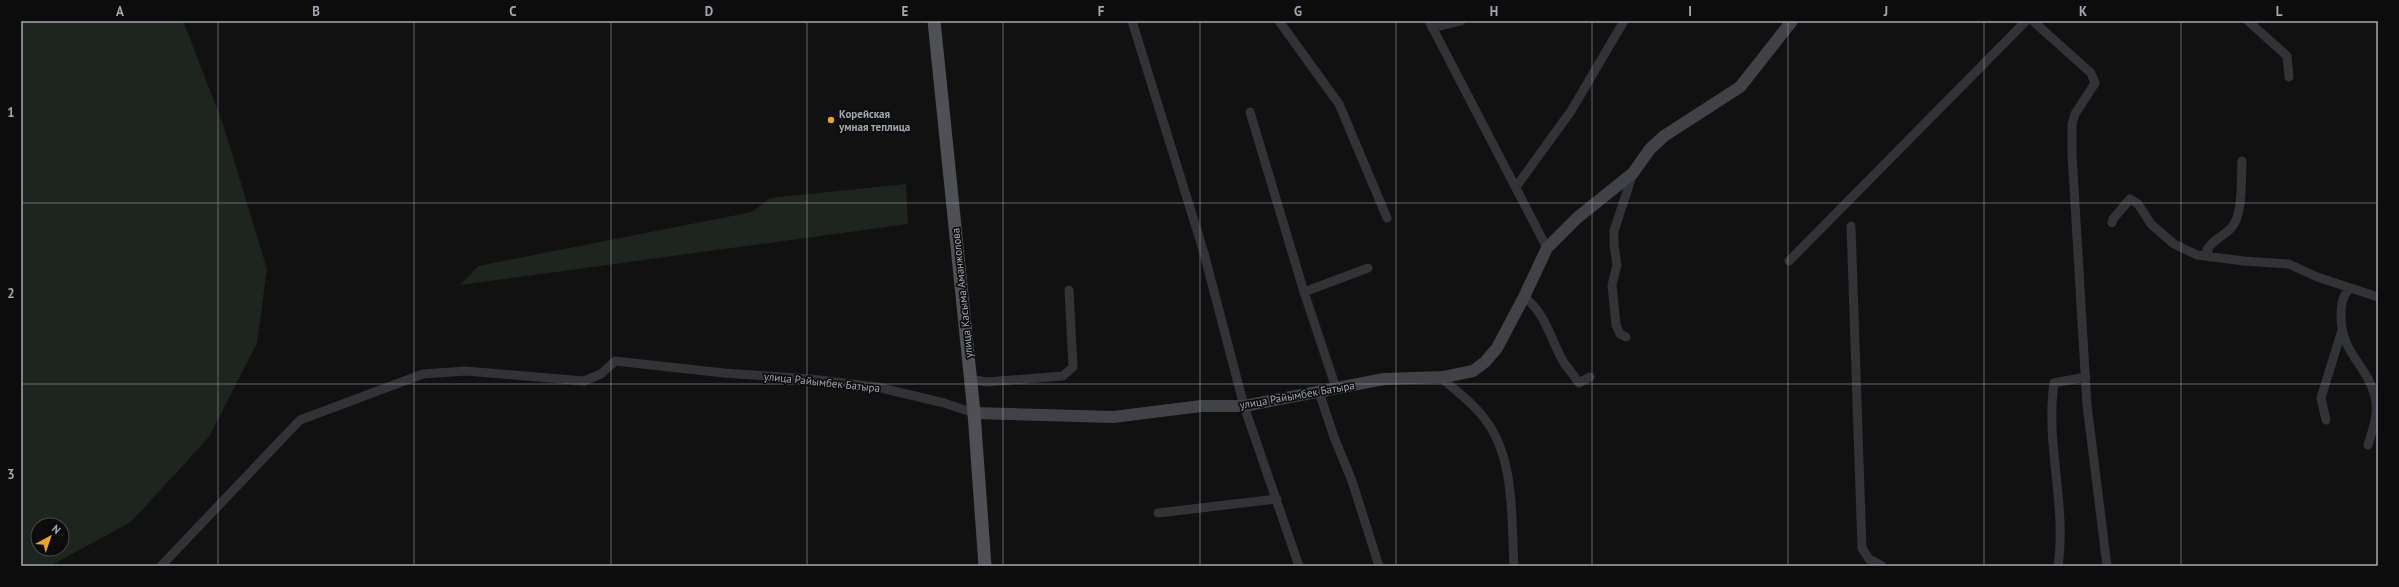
<svg xmlns="http://www.w3.org/2000/svg" width="2399" height="587" viewBox="0 0 2399 587" font-family="'PT Sans',sans-serif">
  <rect width="100%" height="100%" fill="#111112"/>
  <path fill="#1d251e" fill-rule="evenodd" d="M21 21H183L223 124 267 269 257 343 209 437 131 522 50 566H21ZM38 525H62V549H38Z
    M906 184 908 224 460 285 478 266 752 212 770 198Z"/>
  <g fill="none" stroke-linecap="round" stroke-linejoin="round">
    <path stroke="#323337" stroke-width="9" d="M1132 21 1204 253 1244 406 1299 566
      M1279 21 1339 104 1387 218
      M1429 21 1547 248
      M2033 21 2091 73 2095 83 2075 114 2072 124V154L2087 405 2107 566
      M2248 21 2287 56 2289 77
      M1432 28 1461 21
      M1250 112 1304 292 1336 388
      M1516 187 1571 111 1624 21
      M2112 223 2113 219 2130 199 2138 204 2151 224 2174 244 2197 255 2244 261 2289 264 2317 277 2378 297
      M1851 226 1862 548 1869 559 1882 566
      M2210 257 2207 250C2213 238 2228 235 2234 224 2243 210 2241 177 2242 161
      M1789 261 2026 21
      M2350 288C2342 297 2341 304 2341 316 2341 354 2367 364 2375 397 2379 413 2373 429 2368 445
      M1304 292 1368 268
      M1524 297C1546 313 1551 341 1564 363 1569 369 1574 376 1579 383L1590 377
      M1626 337 1620 334 1616 325 1612 285 1617 265 1614 245V231L1633 173
      M1441 377C1453 389 1468 399 1479 412 1516 452 1511 515 1514 566
      M970 379 986 382 1063 376 1073 367 1069 290
      M1319 392 1334 437 1352 481 1379 566
      M2326 420 2321 398 2341 333
      M1158 513 1277 499
      M161 566 300 420 423 374 466 371 584 381 601 374 615 361 724 373 811 379 877 387 944 403 974 413
      M2058 566C2067 505 2045 444 2054 383L2086 377"/>
    <path stroke="#404247" stroke-width="12" d="M974 413 1113 417 1201 406H1244L1384 379 1444 377 1473 371 1485 362 1497 348 1524 297 1547 248 1577 218 1633 173 1650 149 1664 136 1740 87 1792 21"/>
    <path stroke="#4e5056" stroke-width="13" d="M934 21 974 413 985 566"/>
  </g>
  <path fill="none" stroke="#a2a8b2" stroke-width="1" stroke-opacity="0.55" d="M218 21V566M414 21V566M611 21V566M807 21V566M1003 21V566M1200 21V566M1396 21V566M1592 21V566M1788 21V566M1984 21V566M2181 21V566M21 203H2378M21 384H2378"/>
  <circle fill="#eda42e" stroke="#0c0c0d" stroke-width="1.5" cx="831" cy="120" r="4"/>
  <g text-anchor="middle" stroke-width="3.5" stroke-linejoin="round" paint-order="stroke">
    <g font-size="11" font-weight="bold" fill="#a2a8b2" stroke="#0c0c0d" text-anchor="start">
      <text x="839" y="118">Корейская<tspan x="839" dy="13">умная теплица</tspan></text>
    </g>
    <g font-size="11" fill="#a2a8b2" stroke="#0c0c0d">
      <text transform="translate(962 293) rotate(-96)" y="4">улица Касыма Аманжолова</text>
      <text transform="translate(822 382) rotate(6)" y="4">улица Райымбек Батыра</text>
      <text transform="translate(1297 395) rotate(-10)" y="4">улица Райымбек Батыра</text>
    </g>
  </g>
  <rect width="2399" height="587" fill="none" stroke="#0c0c0d" stroke-width="44"/>
  <g transform="translate(50 537) rotate(40)"><circle r="19" fill="#0c0c0d" stroke="#484a4f"/>
  <path d="M0-3L7 15L0 10L-7 15Z" fill="#eda42e"/>
  <text y="-6" font-size="11" font-weight="bold" text-anchor="middle" fill="#a2a8b2">N</text>
  </g>
  <rect x="22" y="22" width="2355" height="543" fill="none" stroke="#a2a8b2" stroke-width="1.5"/>
  <g font-size="13" text-anchor="middle" font-weight="bold" fill="#a2a8b2">
    <text x="120" y="16">A</text>
    <text x="316" y="16">B</text>
    <text x="513" y="16">C</text>
    <text x="709" y="16">D</text>
    <text x="905" y="16">E</text>
    <text x="1101" y="16">F</text>
    <text x="1298" y="16">G</text>
    <text x="1494" y="16">H</text>
    <text x="1690" y="16">I</text>
    <text x="1886" y="16">J</text>
    <text x="2083" y="16">K</text>
    <text x="2279" y="16">L</text>
    <text x="11" y="117">1</text>
    <text x="11" y="298">2</text>
    <text x="11" y="479">3</text>
  </g>
</svg>
